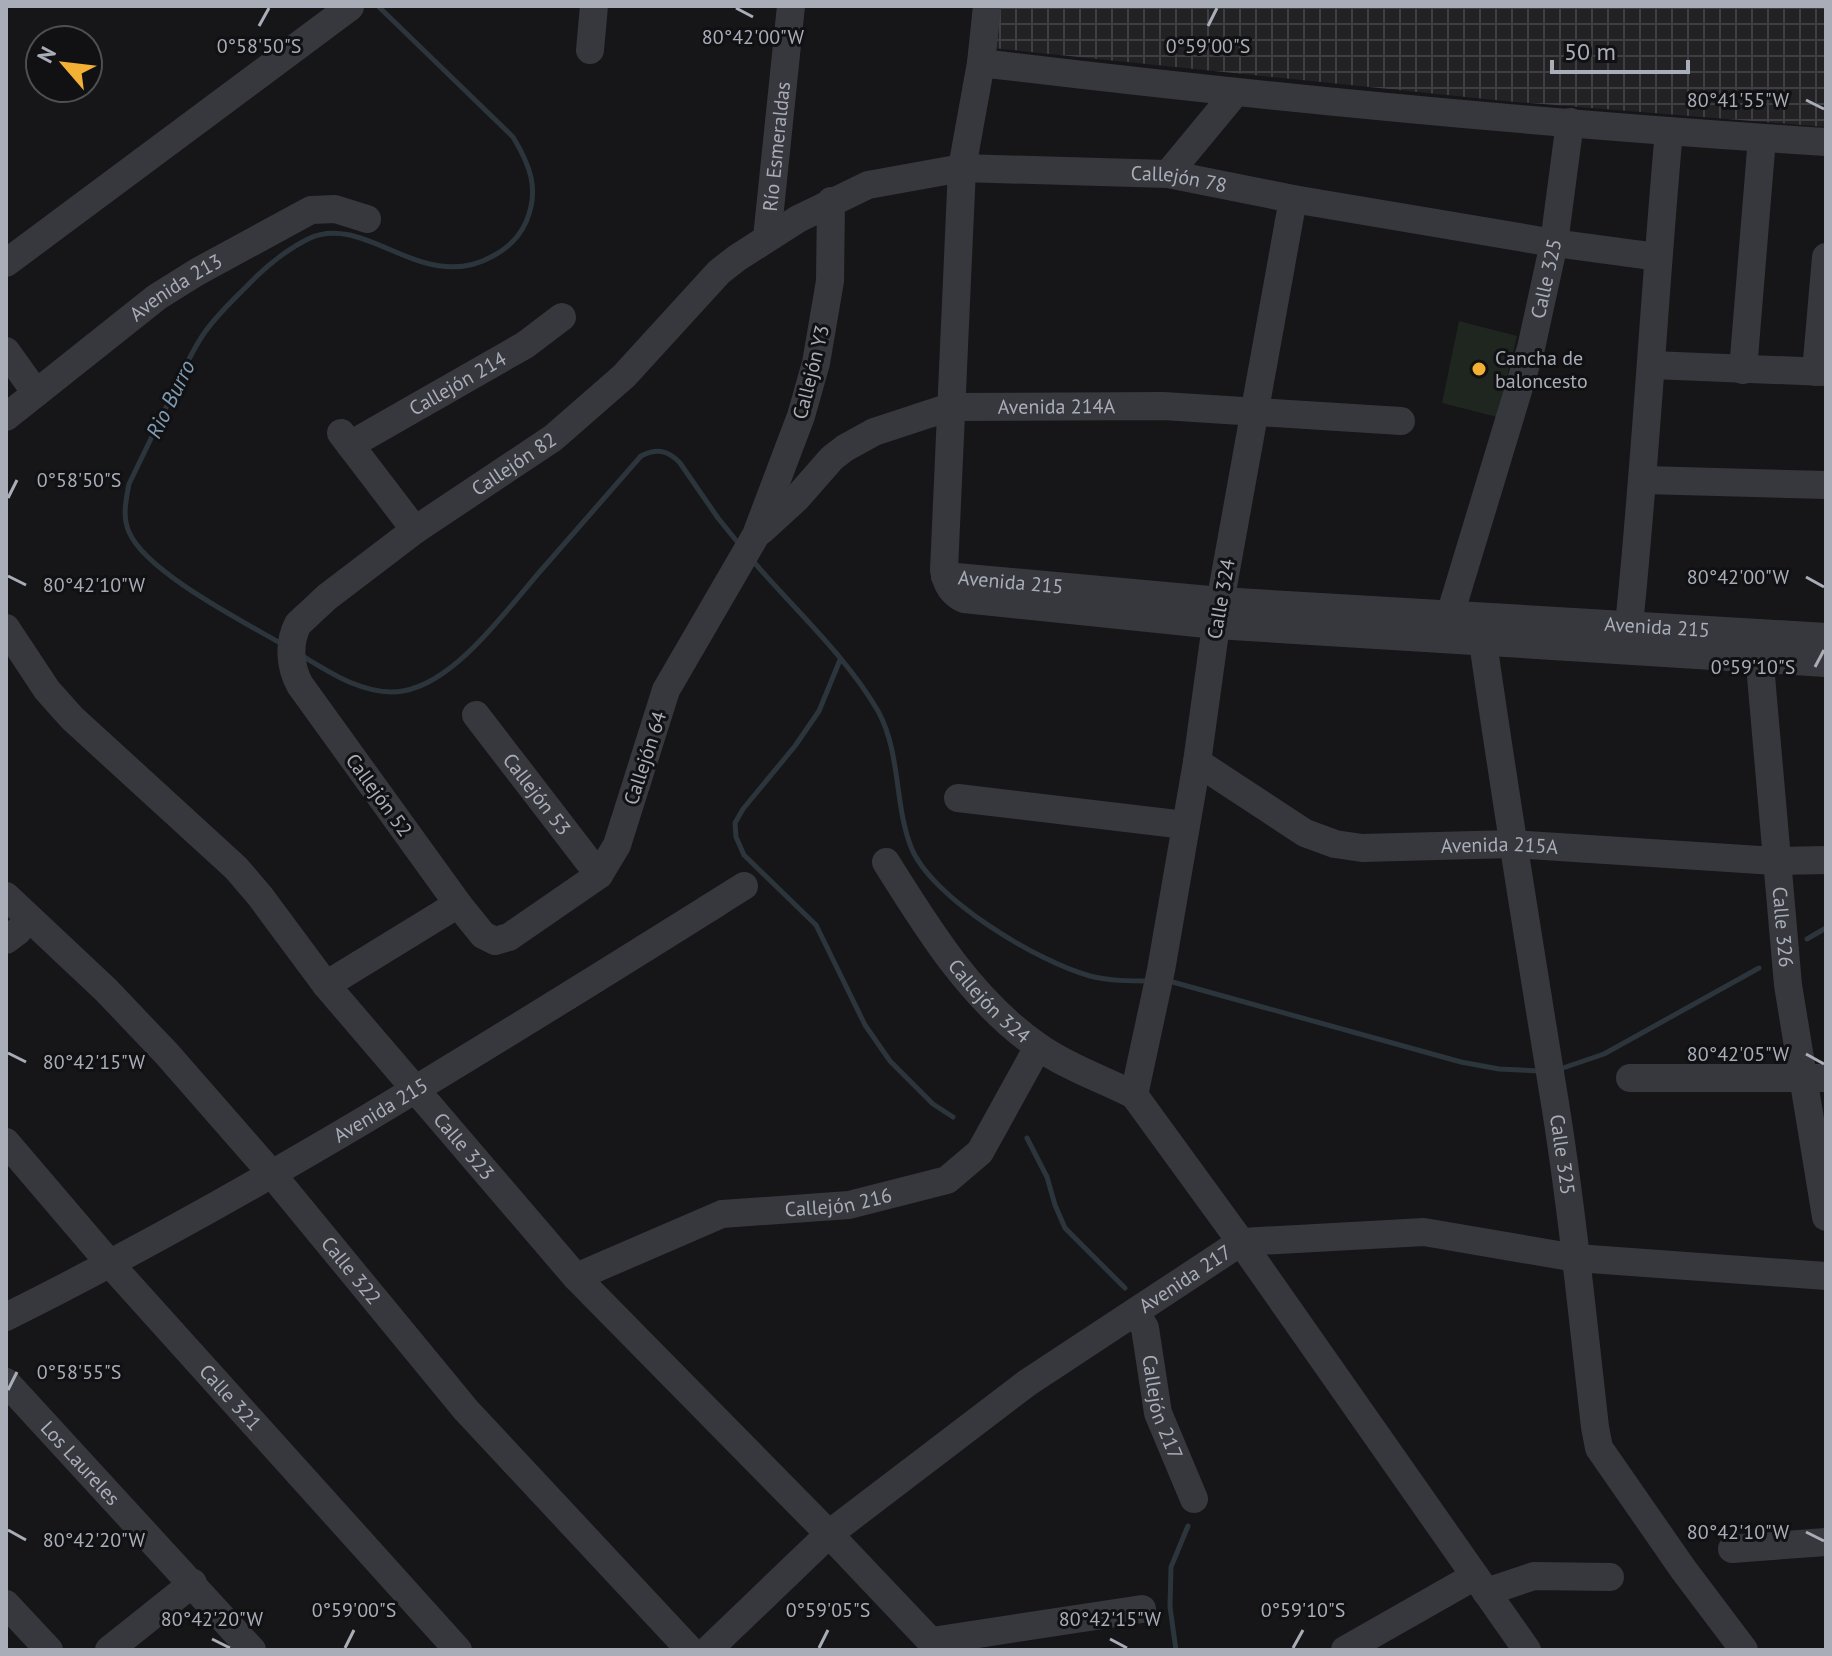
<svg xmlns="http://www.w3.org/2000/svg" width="1832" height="1656" viewBox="0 0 1832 1656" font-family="'PT Sans',sans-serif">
  <defs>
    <pattern id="industrial-grid" width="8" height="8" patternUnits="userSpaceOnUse" patternTransform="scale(2)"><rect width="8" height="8" fill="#222225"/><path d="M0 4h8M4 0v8" fill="none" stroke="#3f3f43"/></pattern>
  </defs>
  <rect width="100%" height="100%" fill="#161618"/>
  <path fill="url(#industrial-grid)" d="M998 6H1826V127L1505 101 993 48Z"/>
  <path fill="#1e261f" d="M1459 321 1517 336 1497 417 1442 403Z"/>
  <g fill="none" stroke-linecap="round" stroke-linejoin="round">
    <path stroke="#2c353c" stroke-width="5" d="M753 561C795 610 846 656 878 711 901 753 894 803 911 847 931 898 1038 962 1090 976 1110 981 1130 981 1151 981
      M282 644C244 622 146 572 129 532 122 516 126 500 129 484 144 453 159 422 174 391 183 371 192 350 205 332 217 315 231 302 246 287 264 268 284 251 308 239 366 211 422 296 493 256 508 248 519 238 526 222 540 190 530 165 513 137L378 6
      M301 655C330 673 367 697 403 691 457 682 509 606 544 567 576 530 609 493 641 456 657 448 668 450 680 463L718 518 739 544
      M840 660 819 711 795 746 743 809 735 823 736 837 744 855 816 925 865 1025 890 1061 933 1104 953 1117
      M1807 939 1826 928
      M1169 981 1461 1062 1499 1069 1539 1071
      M1557 1070 1604 1054 1759 968
      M1027 1138 1047 1177 1055 1205 1065 1228 1125 1288
      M1176 1650 1170 1607 1171 1567 1188 1526"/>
    <g stroke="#37383d" stroke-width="28">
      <path d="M987 6 981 63 962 168 944 570C946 583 951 593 964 599L1216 625 1826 663"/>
      <path d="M590 50 594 6"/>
      <path d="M981 63C1262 97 1544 124 1826 142"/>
      <path d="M1168 174 1235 93"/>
      <path d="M1293 199 1216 625 1197 762 1161 970 1134 1095 1241 1242 1527 1650"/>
      <path id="s1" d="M831 201 830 281 816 363 801 416 756 535 666 690 617 845 599 875 509 937 495 941 483 935 458 904 300 685C290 667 288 643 298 624L327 597 415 530 553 438 624 376 719 272 737 258 798 219 868 185 962 168 1168 174 1293 199 1554 243 1658 257"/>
      <path id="s2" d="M767 238 791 6"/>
      <path d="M6 263 350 7"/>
      <path d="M6 351 36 393"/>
      <path d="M1652 365 1826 372"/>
      <path d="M1743 370 1762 138"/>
      <path d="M1816 372 1826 257"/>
      <path id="s3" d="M6 417 157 297 197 272 311 210 335 209 367 219"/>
      <path d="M341 433 415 530"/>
      <path id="s4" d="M350 445 525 345 562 317"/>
      <path d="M1644 480 1826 485"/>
      <path id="s5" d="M761 531 796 499 832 458 845 448 874 432 950 407 1163 406 1401 421"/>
      <path id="s6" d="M945 576 1221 601 1826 637"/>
      <path id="s7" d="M1450 615 1531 348 1554 243 1570 122"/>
      <path id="s8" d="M1487 617 1483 642C1504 790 1528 937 1552 1085 1571 1198 1582 1313 1595 1427L1599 1448 1683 1569 1744 1650"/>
      <path d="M1629 625C1646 461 1654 296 1669 131"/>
      <path id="s9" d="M6 628 47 690 72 718 236 868 260 896 326 985 576 1277 829 1534 939 1650"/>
      <path id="s10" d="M1758 642 1788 985 1826 1217"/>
      <path id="s11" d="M476 715 599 875"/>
      <path id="s12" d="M1197 762 1305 833 1335 844 1362 848 1512 844 1775 861 1826 860"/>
      <path d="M958 798 1185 825"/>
      <path id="s13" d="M886 862C928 929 970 998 1036 1045 1065 1066 1102 1079 1134 1095"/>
      <path id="s14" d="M6 896 106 990 167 1054 271 1173 466 1410 690 1650"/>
      <path d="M6 940 18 931"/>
      <path d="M326 985 458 904"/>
      <path d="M1630 1078H1826"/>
      <path id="s15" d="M6 1142 111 1265 458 1650"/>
      <path id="s16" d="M576 1277 722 1214 849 1205 947 1180 980 1152 1038 1047"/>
      <path id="s17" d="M1135 1312 1145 1328 1158 1413 1194 1499"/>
      <path id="s18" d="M6 1317C261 1190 503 1037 744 886"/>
      <path id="s19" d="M6 1382 252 1650"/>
      <path d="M1732 1549 1826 1542"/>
      <path d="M1486 1592 1534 1576 1610 1577"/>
      <path d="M6 1604 49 1650"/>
      <path d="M932 1641 1142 1609"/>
      <path d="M109 1650 193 1583"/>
      <path id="s20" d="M708 1650 829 1534 1027 1383 1241 1242 1424 1232 1576 1258 1826 1276"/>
      <path d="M1345 1650 1475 1576"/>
    </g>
  </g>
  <path fill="none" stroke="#a8adb8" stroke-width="3" d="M736 8 753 17M259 26 269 8M1208 26 1217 8M1806 100 1824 109M8 498 17 480M8 576 26 585M1806 577 1824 587M1815 667 1824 650M8 1053 26 1062M1806 1054 1824 1064M8 1390 17 1372M8 1530 26 1540M1806 1532 1824 1541M212 1639 230 1648M1110 1639 1127 1648M345 1648 354 1630M819 1648 828 1630M1293 1648 1303 1630"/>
  <circle fill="#f2b134" stroke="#111113" stroke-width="3" cx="1479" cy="369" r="8"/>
  <g text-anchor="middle" stroke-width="6" stroke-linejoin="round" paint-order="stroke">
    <g font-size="20" fill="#a8adb8" stroke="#111113">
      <text dy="7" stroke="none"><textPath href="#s2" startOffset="92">Río Esmeraldas</textPath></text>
      <text dy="7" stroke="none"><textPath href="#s1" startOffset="2270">Callejón 78</textPath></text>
      <text dy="7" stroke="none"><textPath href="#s7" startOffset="350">Calle 325</textPath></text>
      <text dy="7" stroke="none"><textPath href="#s3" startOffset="214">Avenida 213</textPath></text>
      <text transform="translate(811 372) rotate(-76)" y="7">Callejón Y3</text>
      <text dy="7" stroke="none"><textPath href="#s4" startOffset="124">Callejón 214</textPath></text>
      <text dy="7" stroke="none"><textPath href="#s5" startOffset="338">Avenida 214A</textPath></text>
      <text dy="7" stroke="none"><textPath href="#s1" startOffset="1502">Callejón 82</textPath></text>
      <text dy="7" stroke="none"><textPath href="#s6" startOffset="66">Avenida 215</textPath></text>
      <text transform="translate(1221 599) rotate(-80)" y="7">Calle 324</text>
      <text dy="7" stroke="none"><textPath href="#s6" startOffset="714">Avenida 215</textPath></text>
      <text transform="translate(645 758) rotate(-72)" y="7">Callejón 64</text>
      <text transform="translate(379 795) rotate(54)" y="7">Callejón 52</text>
      <text dy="7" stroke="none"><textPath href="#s11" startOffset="100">Callejón 53</textPath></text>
      <text dy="7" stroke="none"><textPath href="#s12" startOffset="326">Avenida 215A</textPath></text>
      <text dy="7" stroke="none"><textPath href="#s10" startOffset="286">Calle 326</textPath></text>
      <text dy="7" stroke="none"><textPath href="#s13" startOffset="174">Callejón 324</textPath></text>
      <text dy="7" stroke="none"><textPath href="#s18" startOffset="428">Avenida 215</textPath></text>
      <text dy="7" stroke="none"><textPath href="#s9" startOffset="694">Calle 323</textPath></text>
      <text dy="7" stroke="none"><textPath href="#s8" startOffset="544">Calle 325</textPath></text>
      <text dy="7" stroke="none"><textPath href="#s16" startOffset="276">Callejón 216</textPath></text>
      <text dy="7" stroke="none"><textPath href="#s14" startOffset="510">Calle 322</textPath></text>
      <text dy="7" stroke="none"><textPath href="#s20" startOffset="606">Avenida 217</textPath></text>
      <text dy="7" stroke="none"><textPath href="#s15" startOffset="340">Calle 321</textPath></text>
      <text dy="7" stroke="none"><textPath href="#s17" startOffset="100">Callejón 217</textPath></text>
      <text dy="7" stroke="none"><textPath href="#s19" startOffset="110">Los Laureles</textPath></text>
    </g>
    <g font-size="20" fill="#a8adb8" stroke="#111113" text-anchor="start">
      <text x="1495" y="365">Cancha de<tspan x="1495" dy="23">baloncesto</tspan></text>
    </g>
    <g font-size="22" font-style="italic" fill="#7f9bb3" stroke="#111113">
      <text transform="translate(170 399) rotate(-64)" y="8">Rio Burro</text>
    </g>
  </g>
  <g font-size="20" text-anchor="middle" fill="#a8adb8" stroke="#111113" stroke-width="6" stroke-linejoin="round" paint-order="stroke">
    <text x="753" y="44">80°42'00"W</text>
    <text x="259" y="53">0°58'50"S</text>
    <text x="1208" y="53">0°59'00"S</text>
    <text x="1738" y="107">80°41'55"W</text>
    <text x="79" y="487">0°58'50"S</text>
    <text x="1738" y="584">80°42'00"W</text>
    <text x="94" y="592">80°42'10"W</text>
    <text x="1753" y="674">0°59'10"S</text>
    <text x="1738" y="1061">80°42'05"W</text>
    <text x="94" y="1069">80°42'15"W</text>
    <text x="79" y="1379">0°58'55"S</text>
    <text x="1738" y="1539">80°42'10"W</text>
    <text x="94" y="1547">80°42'20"W</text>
    <text x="354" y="1617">0°59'00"S</text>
    <text x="828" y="1617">0°59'05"S</text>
    <text x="1303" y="1617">0°59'10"S</text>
    <text x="212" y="1626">80°42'20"W</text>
    <text x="1110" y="1626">80°42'15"W</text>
  </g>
  <rect width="1832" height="1656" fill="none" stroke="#a8adb8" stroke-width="16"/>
  <g transform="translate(64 64) rotate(298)"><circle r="38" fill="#111113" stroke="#4d4f55" stroke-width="2"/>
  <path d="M0-6L14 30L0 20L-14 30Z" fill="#f2b134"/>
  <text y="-12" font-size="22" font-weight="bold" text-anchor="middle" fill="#a8adb8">N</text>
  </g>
  <path d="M1552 60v12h136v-12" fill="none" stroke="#a8adb8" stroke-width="4"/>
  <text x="1564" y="60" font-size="24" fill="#a8adb8" stroke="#111113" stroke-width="6" paint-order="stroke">50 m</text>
</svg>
